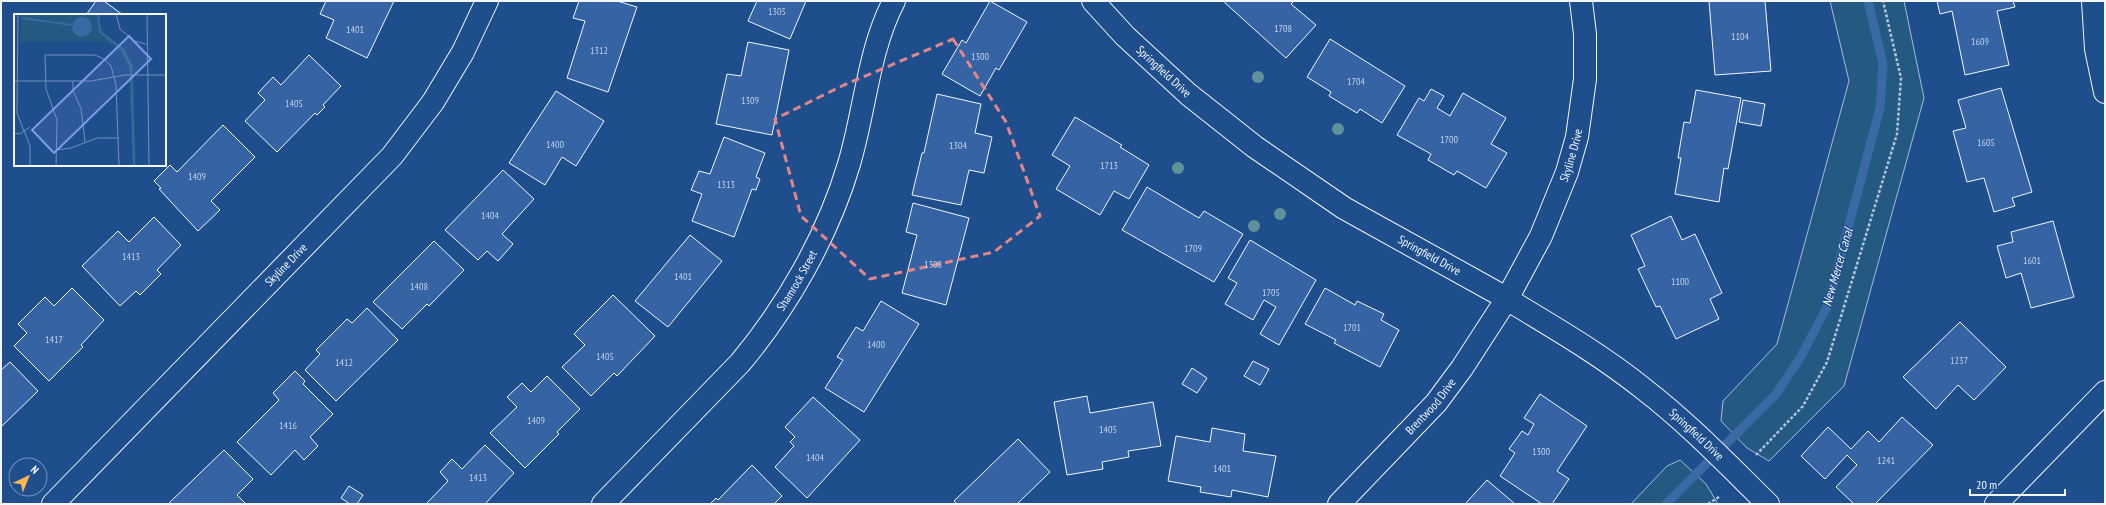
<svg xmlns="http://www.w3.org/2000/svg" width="2106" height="505" viewBox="0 0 2106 505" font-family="'PT Sans Narrow',sans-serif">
  <rect width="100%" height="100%" fill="#1f4e8c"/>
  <path fill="#245a82" stroke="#a8bbd7" d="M1830 1H1904L1924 98 1844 386 1769 461 1747 448 1721 421 1723 401 1777 344 1849 81Z
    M1680 460 1706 484 1718 504H1631L1667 466Z"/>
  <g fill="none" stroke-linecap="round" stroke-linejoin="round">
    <path stroke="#3b69a3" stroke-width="9" d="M1666 504 1776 394 1800 358 1827 307 1880 108 1883 64 1868 1"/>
  </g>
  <path fill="#3563a3" stroke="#f2f6ff" d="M96 1H104L123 15H86Z
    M326 1H394L367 58 326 38 334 20 320 14Z
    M579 1H617L637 7 608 92 567 78 585 21 573 18Z
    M757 1H806L790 39 748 21Z
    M990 1 1027 22 999 70 996 68 980 96 942 74 962 40 966 43Z
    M1223 1H1294L1291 4 1316 25 1286 58Z
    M1709 1H1765L1771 71 1715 75Z
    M1937 1H2013L2015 7 1997 11 2009 65 1965 75 1952 11 1940 14Z
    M1330 39 1405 86 1382 123 1360 109 1357 113 1329 96 1331 92 1307 77Z
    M748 42 789 50 772 135 716 124 727 74 741 76Z
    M309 55 341 86 323 105 325 107 317 115 315 113 277 152 245 121 265 100 258 93 273 77 281 85Z
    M2001 88 2032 192 2012 198 2015 206 1994 212 1984 178 1967 182 1953 131 1966 128 1958 100Z
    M1431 89 1444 96 1437 108 1450 116 1463 93 1506 118 1491 144 1507 153 1486 188 1457 171 1454 175 1428 160 1431 154 1397 135 1419 98 1424 101Z
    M1696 90 1741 98 1728 169 1724 168 1719 202 1675 194 1681 158H1678L1684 122 1690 123Z
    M556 91 604 121 576 166 562 157 545 185 509 163Z
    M937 94 981 104 975 133 992 137 984 173 969 170 961 205 912 195 922 153H924Z
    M1743 100 1765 104 1761 126 1739 122Z
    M1075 117 1122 145 1120 147 1149 165 1129 199 1114 191 1100 215 1056 189 1070 166 1052 155Z
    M223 125 255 157 211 201 220 210 198 231 159 189 161 188 154 181 170 165 177 172Z
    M724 137 765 153 756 177 760 179 756 190 752 189 734 237 692 221 702 194 691 190 699 171 710 174Z
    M503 170 534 199 502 234 513 244 498 261 487 251 478 260 445 230Z
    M1147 187 1199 218 1204 211 1243 234 1214 282 1122 230Z
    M913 203 969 218 946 305 902 293 917 235 906 232Z
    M1671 216 1682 240 1695 234 1722 293 1710 299 1719 319 1676 339 1660 306 1656 307 1638 269 1645 266 1631 235Z
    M154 217 181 245 157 270 161 274 140 295 136 291 120 306 82 266 118 231 129 242Z
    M2053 221 2074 297 2031 308 2021 273 2006 278 1997 246 2013 242 2011 232Z
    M690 235 722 261 668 327 635 301Z
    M1250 240 1316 280 1279 345 1260 334 1276 307 1264 300 1253 320 1225 304 1237 283 1228 278Z
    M434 241 464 270 429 306 427 304 402 329 373 302Z
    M72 288 104 320 81 345 83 347 49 381 14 346 27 333 18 324 45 297 54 306Z
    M1325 288 1355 305 1357 301 1384 314 1381 320 1399 330 1380 367 1334 343 1336 340 1305 324Z
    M613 295 655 336 617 376 614 373 591 396 562 367 585 345 574 334Z
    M881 301 919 324 864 412 825 388 843 360 837 357 856 327 863 331Z
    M367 308 398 340 336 401 305 370 320 354 316 350 347 319 352 323Z
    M1960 322 2006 367 1974 400 1958 385 1936 409 1903 377Z
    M1253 361 1269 369 1260 385 1244 376Z
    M10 362 38 391 1 427V370Z
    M1192 368 1207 378 1197 393 1182 384Z
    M295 371 305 381 303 384 333 414 310 437 318 446 304 460 295 450 271 475 237 442 279 400 273 393Z
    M547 376 580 409 557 432 559 434 525 468 490 433 517 407 507 397 522 383 531 392Z
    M1540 394 1587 426 1557 471 1569 479 1552 504H1542L1500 476 1515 453 1509 449 1522 431 1528 435 1534 424 1524 418Z
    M1087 396 1090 413 1153 402 1161 446 1128 451 1129 457 1102 462 1103 469 1067 475 1054 402Z
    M813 397 860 440 807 498 775 467 794 446 790 442 795 437 785 427Z
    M1902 417 1933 445 1875 504H1854L1836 487 1857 465 1847 455 1825 479 1801 456 1828 427 1851 449 1868 431 1879 442Z
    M1212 428 1245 434 1243 451 1276 456 1268 497 1232 490 1231 497 1200 492 1201 487 1168 481 1176 436 1210 442Z
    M1018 439 1050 472 1017 504H957L954 501Z
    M485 445 514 473 485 504H426L448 481 440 472 452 459 462 469Z
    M224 450 253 479 237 495 246 504H168Z
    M752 465 782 496 774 504H710L716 498 718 500Z
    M1487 480 1515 504H1465Z
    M349 486 363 495 357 504H350L341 498Z"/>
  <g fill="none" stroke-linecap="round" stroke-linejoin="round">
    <g stroke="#f2f6ff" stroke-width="24">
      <g id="street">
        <path id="s1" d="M1093 1 1125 36 1188 94 1255 147 1344 208 1499 294 1508 297 1515 304C1560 331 1604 357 1645 390 1689 424 1728 465 1768 504"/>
        <path d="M2093 1 2096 49 2105 92"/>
        <path id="s2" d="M53 504 392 156 433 102 463 52 487 1"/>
        <path id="s3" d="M603 504 740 363C787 307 828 235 849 164 865 111 868 51 894 1"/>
        <path id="s4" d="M1339 504 1436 403 1462 368 1508 297 1541 236 1567 172 1577 137 1585 79V34L1581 1"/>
        <path d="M1996 504 2105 392"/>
      </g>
    </g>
    <path stroke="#b3c4dc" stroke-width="2.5" stroke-dasharray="3 2" stroke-linecap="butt" d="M1756 455 1803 406 1827 362 1897 134 1901 78 1883 1
      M1708 504 1719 497"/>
    <use href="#street" stroke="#1f4e8c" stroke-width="22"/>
  </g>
  <g fill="#61919a">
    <circle cx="1258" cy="77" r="6"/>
    <circle cx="1338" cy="129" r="6"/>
    <circle cx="1178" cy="168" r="6"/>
    <circle cx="1280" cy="214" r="6"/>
    <circle cx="1254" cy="226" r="6"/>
  </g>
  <path fill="none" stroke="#e38589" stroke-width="3" stroke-dasharray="8 5" stroke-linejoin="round" d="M953 39 1006 122 1040 216 994 252 870 279 801 216 775 119 844 85Z"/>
  <g text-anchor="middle" stroke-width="3" stroke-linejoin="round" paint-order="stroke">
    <g font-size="10" fill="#c3d1e8">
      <text x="777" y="15">1305</text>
      <text x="1283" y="32">1708</text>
      <text x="355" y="33">1401</text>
      <text x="1740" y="40">1104</text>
      <text x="1980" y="45">1609</text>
      <text x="599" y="54">1312</text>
      <text x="980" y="60">1300</text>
      <text x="1356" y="85">1704</text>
      <text x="750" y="104">1309</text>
      <text x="294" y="107">1405</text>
      <text x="1449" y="143">1700</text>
      <text x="1986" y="146">1605</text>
      <text x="555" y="148">1400</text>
      <text x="958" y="149">1304</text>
      <text x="1109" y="169">1713</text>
      <text x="197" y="180">1409</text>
      <text x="726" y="188">1313</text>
      <text x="490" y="219">1404</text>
      <text x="1193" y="252">1709</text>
      <text x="131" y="260">1413</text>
      <text x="2032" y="264">1601</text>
      <text x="933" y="268">1308</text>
      <text x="683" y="280">1401</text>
      <text x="1680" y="285">1100</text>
      <text x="419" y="290">1408</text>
      <text x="1271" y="296">1705</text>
      <text x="1352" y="331">1701</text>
      <text x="54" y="343">1417</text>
      <text x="876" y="348">1400</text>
      <text x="605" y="360">1405</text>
      <text x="1959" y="364">1237</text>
      <text x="344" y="366">1412</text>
      <text x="536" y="424">1409</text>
      <text x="288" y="429">1416</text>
      <text x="1108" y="433">1405</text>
      <text x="1541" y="455">1300</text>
      <text x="815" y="461">1404</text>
      <text x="1886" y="464">1241</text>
      <text x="1222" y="472">1401</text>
      <text x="478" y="481">1413</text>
    </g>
    <g font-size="12" fill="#f2f6ff" stroke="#1f4e8c">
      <text dy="4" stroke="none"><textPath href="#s1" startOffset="100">Springfield Drive</textPath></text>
      <text dy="4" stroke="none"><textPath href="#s4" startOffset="424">Skyline Drive</textPath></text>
      <text dy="4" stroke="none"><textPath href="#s1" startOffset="424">Springfield Drive</textPath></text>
      <text dy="4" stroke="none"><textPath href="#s2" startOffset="334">Skyline Drive</textPath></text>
      <text dy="4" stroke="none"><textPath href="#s3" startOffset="297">Shamrock Street</textPath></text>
      <text dy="4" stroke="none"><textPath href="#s4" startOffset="134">Brentwood Drive</textPath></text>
      <text dy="4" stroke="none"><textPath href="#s1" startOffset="747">Springfield Drive</textPath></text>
    </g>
    <g font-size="13" font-style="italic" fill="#f2f6ff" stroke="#1f4e8c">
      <text transform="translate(1837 267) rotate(-74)" y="5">New Mercer Canal</text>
    </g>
  </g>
  <g transform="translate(14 14)">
    <rect width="152" height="152" fill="#1f4e8c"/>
    <path d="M7 0H86V10L92 20 111 35 120 52V58H115L107 37 90 27 6 28ZM115 63H120L122 152H119Z" fill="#245a82"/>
    <path d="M58 13a10 10 0 1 1 20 0a10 10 0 1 1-20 0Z" fill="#3b69a3"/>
    <path fill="none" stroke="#3b69a3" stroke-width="2" d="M84 0 86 18 108 35 117 52 120 152M8 4 58 11"/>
    <path fill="none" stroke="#7391ba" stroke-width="1" d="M4 0 3 99 16 132V152M102 0 106 15 120 27 132 30M133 0 135 152M0 67H77L111 61H152M59 67V77L67 94 71 128M0 119 6 120 16 113M43 136 57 134 83 124H105M42 152 43 106 32 75 31 41H81L90 45 97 52 102 71 105 152"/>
    <path fill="#7d9aea" fill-opacity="0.15" stroke="#7d9aea" stroke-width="2" d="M115 22 137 45 40 139 18 116Z"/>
    <rect width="152" height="152" fill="none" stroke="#f2f6ff" stroke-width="2"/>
  </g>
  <rect width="2106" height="505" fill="none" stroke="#f2f6ff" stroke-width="4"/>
  <g transform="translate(28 477) rotate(44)"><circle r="19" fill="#1f4e8c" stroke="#7391ba"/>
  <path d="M0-3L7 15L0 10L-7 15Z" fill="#ffb74d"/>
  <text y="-6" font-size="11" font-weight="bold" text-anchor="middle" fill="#f2f6ff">N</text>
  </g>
  <path d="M1970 489v6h95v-6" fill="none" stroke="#f2f6ff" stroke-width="2"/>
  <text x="1976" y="489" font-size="12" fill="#f2f6ff" stroke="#1f4e8c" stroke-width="3" paint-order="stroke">20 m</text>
</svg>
